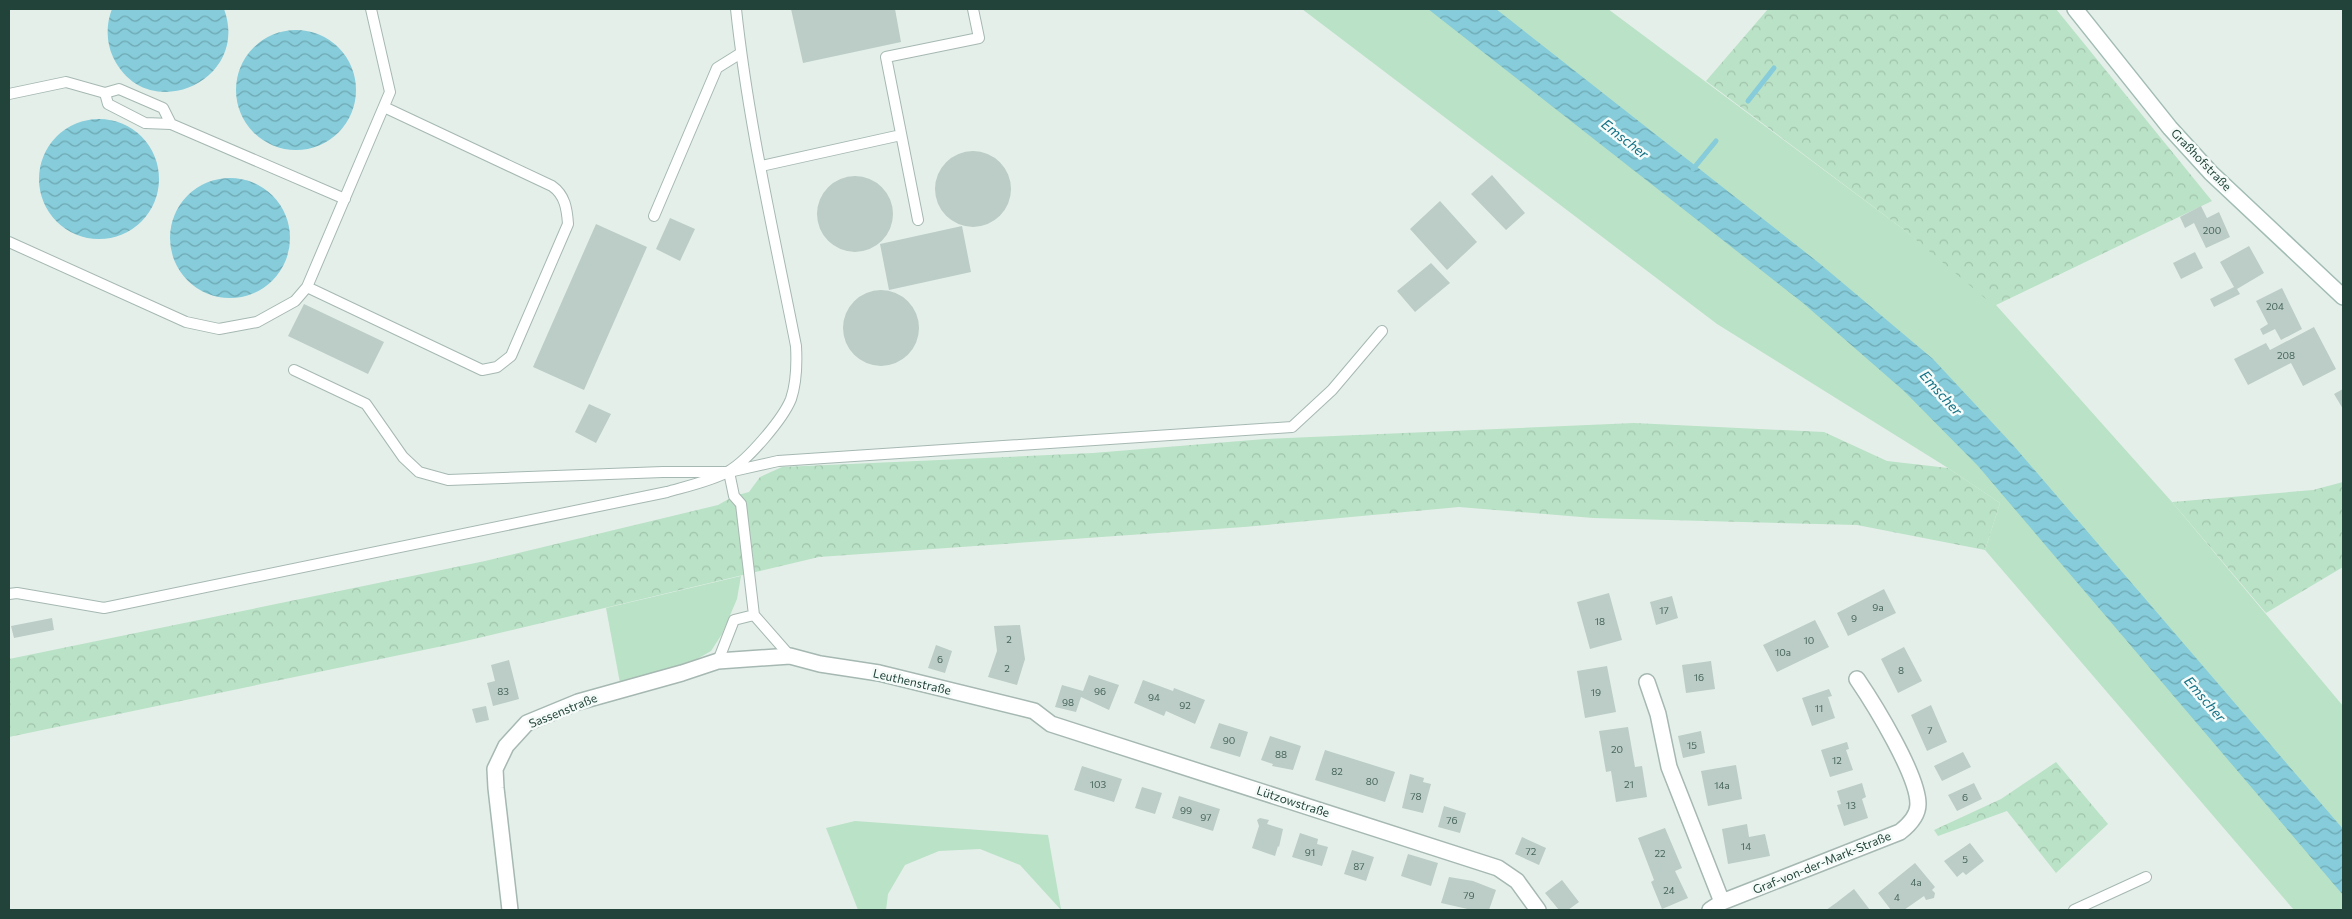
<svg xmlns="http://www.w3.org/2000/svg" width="2352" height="919" viewBox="0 0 2352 919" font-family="Commissioner,sans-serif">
  <defs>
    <pattern id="forest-crowns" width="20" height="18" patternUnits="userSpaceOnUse" patternTransform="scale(1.25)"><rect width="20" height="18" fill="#bae2c6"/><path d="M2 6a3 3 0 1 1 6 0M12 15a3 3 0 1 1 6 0" fill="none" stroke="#a0c3ab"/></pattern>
    <pattern id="water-waves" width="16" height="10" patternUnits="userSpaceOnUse" patternTransform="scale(1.25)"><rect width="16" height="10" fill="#86ccda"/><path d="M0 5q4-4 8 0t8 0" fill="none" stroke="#6da7b2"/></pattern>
  </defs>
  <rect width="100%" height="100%" fill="#e4efea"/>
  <path fill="#bae2c6" d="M1302 9H1608L1903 229 1996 305 2172 502 2343 706V910H2294L1985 550 2000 503 1948 468 1717 324Z
    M741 576 737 599 722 634 711 651 690 663 620 683 606 608Z
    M855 821 1048 835 1061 909 1074 910H1061L1020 865 980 849 939 851 905 865 888 894 886 910H858L826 828Z"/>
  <path fill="url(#forest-crowns)" d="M1768 9H2056L2212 201 1994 306 1903 229 1706 81Z
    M1634 423 1824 432 1887 461 1948 468 2000 503 1985 550 1857 525 1593 518 1459 507 1244 527 819 557 457 643 9 737V659L485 561 718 505 734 496 749 492 760 477 782 467 1093 453 1265 439Z
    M2343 482V567L2266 613 2172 502 2313 490Z
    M2056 762 2108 824 2056 873 2007 811 1938 836 1934 830 2001 799Z"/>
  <path fill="url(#water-waves)" d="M112 9H224C251 82 146 127 113 57 106 42 106 24 112 9Z
    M1428 9H1496L1819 263 1933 359 2013 445 2343 829V895L1978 466 1904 391 1803 303Z
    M236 90a60 60 0 1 1 120 0a60 60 0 1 1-120 0Z
    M39 179a60 60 0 1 1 120 0a60 60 0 1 1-120 0Z
    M170 238a60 60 0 1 1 120 0a60 60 0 1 1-120 0Z"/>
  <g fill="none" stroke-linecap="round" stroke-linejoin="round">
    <path stroke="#86ccda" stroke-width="5" d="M1748 101 1774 68
      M1693 169 1716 141"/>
  </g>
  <path fill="#bbcdc6" d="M791 9H895L901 42 803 63Z
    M935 189a38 38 0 1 1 76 0a38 38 0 1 1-76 0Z
    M1492 175 1525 213 1506 230 1471 194Z
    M817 214a38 38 0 1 1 76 0a38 38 0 1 1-76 0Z
    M1440 201 1477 242 1447 270 1410 229Z
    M2201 206 2207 218 2219 212 2230 237 2206 248 2194 223 2185 228 2180 217Z
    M670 218 695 229 680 261 656 249Z
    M596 224 647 247 584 390 533 367Z
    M962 226 971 272 889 290 880 244Z
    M2249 246 2264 273 2237 289 2240 294 2214 307 2210 299 2234 287 2220 262Z
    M2195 252 2203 268 2181 279 2173 263Z
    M1431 263 1450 283 1415 312 1397 291Z
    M2282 288 2302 329 2281 340 2275 329 2263 335 2260 329 2268 324 2256 301Z
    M843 328a38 38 0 1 1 76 0a38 38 0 1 1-76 0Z
    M304 304 384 342 368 374 288 336Z
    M2314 327 2336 369 2303 386 2291 363 2248 385 2234 359 2266 343 2270 350Z
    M2343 389V409L2334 394Z
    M589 404 611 414 596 443 575 432Z
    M1884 589 1896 613 1848 636 1837 613Z
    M1609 593 1622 640 1590 649 1577 602Z
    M1672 596 1678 618 1656 625 1650 602Z
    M52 618 54 630 14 638 11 626Z
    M1815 620 1829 647 1777 672 1763 645Z
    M1020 625 1025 659 1017 685 988 677 997 651 994 626Z
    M936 645 952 651 945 673 928 668Z
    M1904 647 1922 681 1898 693 1881 659Z
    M509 660 519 699 493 706 487 683 495 681 491 665Z
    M1711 661 1715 689 1686 693 1682 665Z
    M1607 666 1616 712 1585 718 1577 671Z
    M1089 675 1119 685 1109 710 1081 697 1076 712 1055 707 1062 685 1083 691Z
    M1143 680 1173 691 1174 688 1205 700 1195 724 1166 711 1164 716 1134 703Z
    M1829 689 1832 696 1828 697 1835 718 1812 726 1802 698Z
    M1931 705 1947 742 1927 751 1911 715Z
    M486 706 489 720 476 723 472 709Z
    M1219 723 1248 732 1240 757 1210 748Z
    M1628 727 1635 767 1642 766 1647 797 1616 802 1611 771 1606 772 1599 731Z
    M1701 731 1705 753 1683 758 1678 736Z
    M1270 736 1301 746 1293 770 1272 766 1273 764 1261 760Z
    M1847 742 1849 749 1846 750 1853 770 1830 777 1821 750Z
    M1325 750 1395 772 1385 802 1315 780Z
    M1963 752 1971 767 1942 781 1934 766Z
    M1736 765 1742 799 1708 806 1701 771Z
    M1082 766 1122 779 1114 802 1074 790Z
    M1410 774 1424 778 1423 782 1431 784 1423 813 1402 808Z
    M1862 783 1866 797 1862 799 1868 818 1844 826 1837 805 1841 804 1837 791Z
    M1974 783 1982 799 1957 811 1948 795Z
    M1142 787 1162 793 1155 814 1135 808Z
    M1179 796 1220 809 1213 831 1172 818Z
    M1444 806 1466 813 1460 833 1438 827Z
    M1260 818 1269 820 1267 824 1283 829 1279 847 1278 846 1275 856 1252 848 1259 826 1257 820Z
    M1747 824 1749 837 1765 834 1770 856 1728 864 1722 829Z
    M1665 828 1682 868 1675 871 1688 898 1662 909 1651 882 1654 880 1638 838Z
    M1300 833 1318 839 1317 844 1328 847 1322 866 1292 857Z
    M1522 837 1546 848 1539 865 1515 854Z
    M1970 843 1984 861 1966 875 1963 872 1957 877 1944 861Z
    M1352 850 1374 857 1366 881 1344 874Z
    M1408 854 1438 863 1431 886 1401 876Z
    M1915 863 1935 887 1932 890 1935 893 1934 898 1926 900 1924 896 1904 910H1891L1878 893Z
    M1449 877 1473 881 1496 890 1489 910H1472L1441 903Z
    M1562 880 1579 902 1568 910H1559L1545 893Z
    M1854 889 1870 910H1826L1836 903Z"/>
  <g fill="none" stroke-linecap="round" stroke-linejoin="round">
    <g stroke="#a6b8b2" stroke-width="12">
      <path id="lane" d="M105 93 119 89 163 108 171 124 345 199
        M9 94 66 82 105 93 108 104 145 123 171 124
        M761 166 901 135
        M654 216 717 68 741 53
        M918 220 886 57 979 38 973 9
        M9 242 186 322 219 329 257 322 295 301 307 287 390 92 371 9
        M307 287 482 370 497 367 511 356 568 224C567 209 565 195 552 186L384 107
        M294 370 366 404 403 457 419 472 448 480 663 472H729L778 461 1292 427 1332 390 1382 331
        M729 472 734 496 741 504 754 615
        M9 594 17 593 104 608 667 492C684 487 715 480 729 471 748 460 783 419 791 399 797 381 797 364 796 346 774 234 748 122 736 9
        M718 661 734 620 754 615 790 656
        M2074 910 2146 877"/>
    </g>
    <g stroke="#a6b8b2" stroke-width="18">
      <path id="street" d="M1647 682 1658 714 1669 767 1722 902
        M510 910 496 788 495 769 506 746 527 723 578 702 682 673 718 661 790 656 820 664 879 673 1034 711 1051 724 1498 868 1517 881 1538 910
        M1710 910 1722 902 1900 832C1909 825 1918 816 1918 804 1918 775 1874 704 1857 679"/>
    </g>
    <g stroke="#a1bcb3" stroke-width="18">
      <path id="secondary" d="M2075 9 2170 128 2211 173 2343 297"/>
    </g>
    <use href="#lane" stroke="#fff" stroke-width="10"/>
    <use href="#street" stroke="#fff" stroke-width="15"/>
    <use href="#secondary" stroke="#fff" stroke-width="15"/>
  </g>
  <g text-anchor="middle" stroke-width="5" stroke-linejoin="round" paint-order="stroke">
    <g font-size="10" fill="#48665d">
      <text x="2212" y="234">200</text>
      <text x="2275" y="310">204</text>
      <text x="2286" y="359">208</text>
      <text x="1878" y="611">9a</text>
      <text x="1664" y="614">17</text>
      <text x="1854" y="622">9</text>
      <text x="1600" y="625">18</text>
      <text x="1009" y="643">2</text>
      <text x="1809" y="644">10</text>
      <text x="1783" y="656">10a</text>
      <text x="940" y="663">6</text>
      <text x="1007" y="672">2</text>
      <text x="1901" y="674">8</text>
      <text x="1699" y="681">16</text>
      <text x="503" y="695">83</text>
      <text x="1100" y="695">96</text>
      <text x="1596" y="696">19</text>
      <text x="1154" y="701">94</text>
      <text x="1068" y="706">98</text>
      <text x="1185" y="709">92</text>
      <text x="1819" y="712">11</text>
      <text x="1930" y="734">7</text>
      <text x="1229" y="744">90</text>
      <text x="1692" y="749">15</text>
      <text x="1617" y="753">20</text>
      <text x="1281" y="758">88</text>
      <text x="1837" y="764">12</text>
      <text x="1337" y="775">82</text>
      <text x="1372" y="785">80</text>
      <text x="1098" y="788">103</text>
      <text x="1629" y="788">21</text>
      <text x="1722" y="789">14a</text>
      <text x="1416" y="800">78</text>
      <text x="1965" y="801">6</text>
      <text x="1851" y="809">13</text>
      <text x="1186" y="814">99</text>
      <text x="1206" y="821">97</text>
      <text x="1452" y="824">76</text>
      <text x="1746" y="850">14</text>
      <text x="1531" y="855">72</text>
      <text x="1310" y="856">91</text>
      <text x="1660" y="857">22</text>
      <text x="1965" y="863">5</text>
      <text x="1359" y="870">87</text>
      <text x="1916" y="886">4a</text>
      <text x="1669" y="894">24</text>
      <text x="1469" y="899">79</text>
      <text x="1897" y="901">4</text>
    </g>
    <g font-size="12" fill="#21433a" stroke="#f5fbf8">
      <text transform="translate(2201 160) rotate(46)" y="4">Graßhofstraße</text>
      <text transform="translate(912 682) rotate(13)" y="4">Leuthenstraße</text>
      <text transform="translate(563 711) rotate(-22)" y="4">Sassenstraße</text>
      <text transform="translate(1293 802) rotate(18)" y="4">Lützowstraße</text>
      <text transform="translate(1822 863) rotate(-22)" y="4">Graf-von-der-Mark-Straße</text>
    </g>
    <g font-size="14" font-style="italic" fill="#137287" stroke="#f5fbf8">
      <text transform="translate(1625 139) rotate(38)" y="5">Emscher</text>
      <text transform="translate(1941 393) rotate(48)" y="5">Emscher</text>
      <text transform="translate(2205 699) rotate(49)" y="5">Emscher</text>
    </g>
  </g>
  <rect width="2352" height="919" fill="none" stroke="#21433a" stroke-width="20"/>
</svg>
